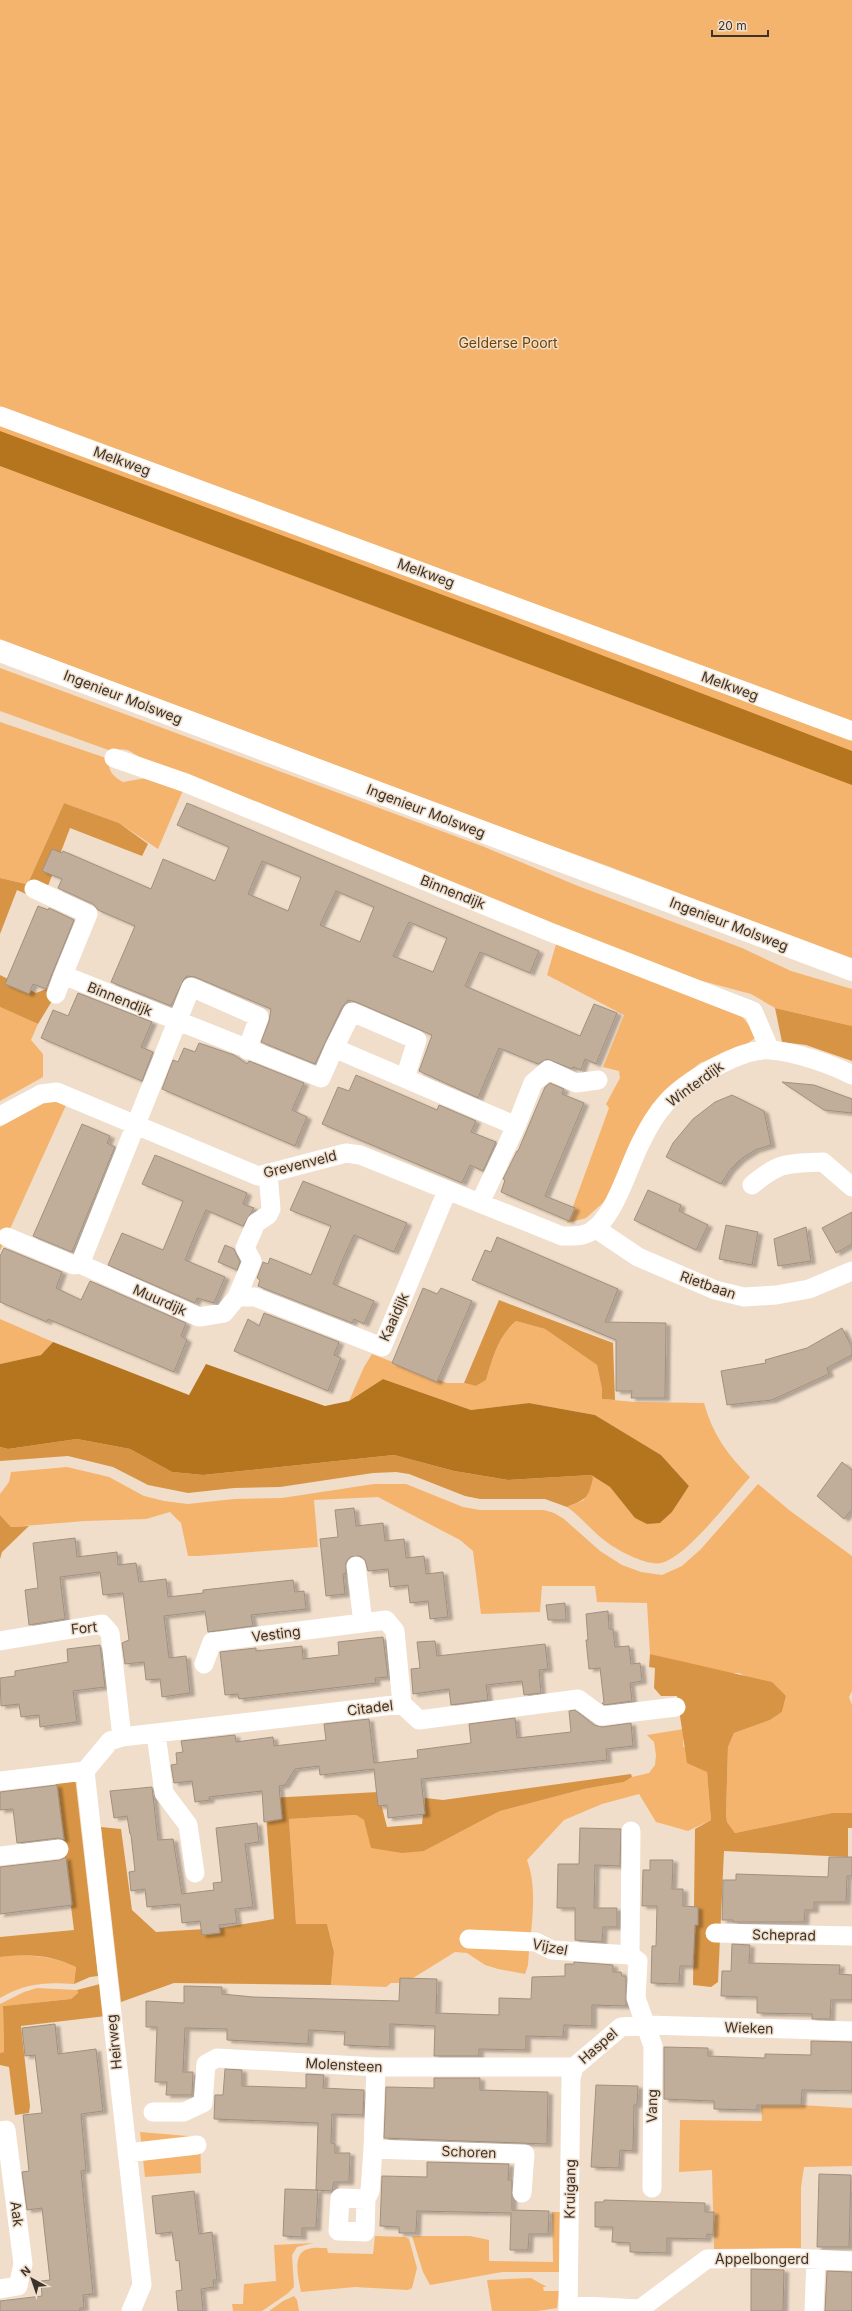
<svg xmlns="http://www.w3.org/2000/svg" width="852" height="2311" viewBox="0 0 852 2311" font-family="Inter,sans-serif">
  <defs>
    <filter id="shadow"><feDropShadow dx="4.5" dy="2.5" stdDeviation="1" flood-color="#0004"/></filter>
  </defs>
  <rect width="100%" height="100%" fill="#f0ddca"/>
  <path fill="#f4b46d" d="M0 0H852V959L605 865 470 817 0 639Z
    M0 668 482 846 578 886 742 948 791 971 852 989V1026L775 1008 751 994 665 971 141 758C132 753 125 745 114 752L0 711Z
    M0 722 109 759C108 771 112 776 123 782L146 778 184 788 158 849 119 823 64 803 29 881 26 884 0 878Z
    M557 941 740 1014 752 1029 755 1038 744 1046 700 1063 679 1080 606 1200 586 1218 567 1223 609 1108 606 1104 620 1078 619 1071 603 1067 624 1015 547 975Z
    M0 1007 38 1024 31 1040 43 1054V1077L0 1101Z
    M54 1097 67 1103 0 1251V1127Z
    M0 1319 53 1342 41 1355 0 1364Z
    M516 1321 545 1329 597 1365 602 1389V1399L635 1402 704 1403C712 1433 728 1456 750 1477 731 1498 687 1557 661 1563 647 1566 619 1551 608 1543 593 1533 582 1517 567 1507L584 1500 591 1475 610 1487 636 1518 660 1523 672 1512 689 1486 661 1455 595 1415 529 1403 471 1410 383 1379 349 1401 364 1367 372 1354 447 1383H464L476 1386 486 1380C493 1357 498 1338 516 1321Z
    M67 1467 109 1477 144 1496 164 1501 188 1504 234 1499 282 1498 374 1484H406L463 1507 480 1510H544L554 1513 564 1519 600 1551 622 1565 641 1572 662 1575 682 1566 701 1549 758 1484 789 1510 852 1556V1691L849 1697 852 1705V1813H832L735 1833 727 1822 726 1815 728 1747 734 1733 770 1720 782 1712 786 1696 739 1673H726L650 1654 647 1603 597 1602 595 1586H542L540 1612 481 1614 473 1551 460 1540 378 1497 314 1500 318 1547 198 1556H188L181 1523 170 1512 146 1519 85 1521 11 1527 0 1515V1494L9 1482 11 1472Z
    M684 1729 683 1746 707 1772 711 1820 688 1831 656 1822 639 1794 602 1804 564 1820 527 1860C539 1892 530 1931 528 1965L525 1974 498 1969 485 1965 467 1953 455 1952 405 1983H391L386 1987 331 1985 334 1952 327 1924H296L289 1819 356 1815 424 1851 500 1811 584 1789 624 1782 632 1777 649 1773 655 1765 656 1755 654 1742 647 1735Z
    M12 1955C35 1955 55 1957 76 1967L74 1984C45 1982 26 1983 0 1998V1957Z
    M37 1988 77 1990 78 1993 71 1999 3 2006 4 2052 0 2053V2004L24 1992Z
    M765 2103 852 2108V2166L804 2167 801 2187V2248L714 2249 712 2170 679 2172 680 2120 762 2121 761 2106Z
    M140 2132 200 2137 201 2173 145 2177Z
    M552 2212H560L559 2272H502L430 2285 423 2272 412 2236H470L489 2240V2261L553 2262Z
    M375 2236 405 2237 409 2239 417 2268 412 2288 408 2290 355 2287 301 2292C299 2280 291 2253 308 2249 313 2247 321 2248 327 2248L328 2253 373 2254Z
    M313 2243 297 2247 292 2255 294 2287 287 2294 262 2311H233L232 2304H243L244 2284 276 2281 274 2245Z
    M531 2278 547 2287H543L544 2291H559L557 2308 538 2311H492L487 2280Z
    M294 2296 297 2300 299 2311H269L283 2301Z"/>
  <path fill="#d79444" d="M64 803 119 823 148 844 142 856 70 828 48 886 40 900 17 890 0 934V878L26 884 29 881Z
    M0 975 36 993 46 989 55 996 38 1024 0 1007Z
    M775 1008 852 1026V1061L806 1045 782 1042Z
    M499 1300 613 1343 615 1400 602 1399V1389L597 1365 545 1329 516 1321C498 1337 493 1357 486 1380L476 1386 464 1383Z
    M77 1439 130 1449 172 1472 203 1475 394 1455 454 1471 508 1480 591 1475 593 1478C588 1499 586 1499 567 1507L545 1499H480L465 1496 409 1474 396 1472 373 1473 280 1487 234 1488 188 1493 148 1485 113 1467 68 1456 0 1461V1447L8 1449Z
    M0 1515 11 1527 29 1526 2 1552 0 1559Z
    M650 1654 772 1682 786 1696 782 1712 770 1720 734 1733 728 1747 726 1815 727 1822 735 1833 832 1813H852V1828H848V1857L724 1851 718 1982 711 1987 693 1985 695 1829 711 1820 707 1772 687 1763 677 1696H661L654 1688 655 1668 649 1667Z
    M631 1774 632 1777 624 1782 584 1789 500 1811 424 1851 402 1853 371 1848 364 1820 356 1815 289 1819 296 1924H327L334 1952 331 1985 174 1983 121 2002 101 1827 121 1829 132 1910 156 1932 221 1928 274 1919 265 1802 270 1798 378 1792 387 1827 422 1824 425 1798 443 1800Z
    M75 1777 98 1976 90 1977 74 1984 76 1967C52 1955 27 1953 0 1957V1937L74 1930 55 1779Z
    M100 1984 106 2016 21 2026 30 2106 29 2113 15 2115 9 2067 0 2065V2053L4 2052 3 2006 71 1999 78 1993 77 1990Z"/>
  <path fill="#b5751e" d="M0 431 505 618 852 751V785L0 466Z
    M53 1342 189 1395 206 1364 325 1406 349 1401 383 1379 471 1410 529 1403 595 1415 661 1455 689 1486 672 1512 660 1523 647 1524 635 1518 610 1487 591 1475 508 1480 454 1471 394 1455 203 1475 172 1472 130 1449 77 1439 8 1449 0 1447V1364L41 1355Z"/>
  <path fill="#c0ae9b" stroke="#a1907e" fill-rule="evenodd" filter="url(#shadow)" d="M187 803 539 951 530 973 480 952 465 986 580 1036 594 1004 617 1013 596 1064 585 1059 581 1070 573 1067 572 1069 547 1059 538 1064 499 1048 478 1098 419 1071 432 1035 356 1002 348 1000 342 1007 315 1064 261 1042 269 1021 271 1009 195 977 187 976 184 979 171 1006 111 982 135 926 98 910 93 904 58 888 62 879 42 871 52 849 62 853 63 851 151 889 163 859 215 881 229 847 177 825ZM262 861 301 877 288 911 248 894ZM336 891 374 907 360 942 320 925ZM409 922 447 938 433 972 393 956Z
    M38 906 48 910 49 908 74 920 46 989 33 984 29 994 5 984Z
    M78 993 152 1022 141 1047 153 1052 142 1081 41 1038 53 1010 68 1016Z
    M199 1043 234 1055 247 1064 249 1061 304 1083 292 1110 307 1117 295 1146 162 1089 173 1060 178 1062 184 1048 195 1052Z
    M356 1075 437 1110 439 1105 476 1121 471 1132 496 1142 483 1171 470 1165 462 1183 322 1124 338 1087 349 1091Z
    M782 1082 814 1085 852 1099V1113L824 1110Z
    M550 1083 564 1089 562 1094 584 1103 545 1196 575 1208 569 1221 501 1192 505 1180 503 1179 517 1151H518L545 1087Z
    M732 1095 764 1111 771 1145 755 1150 741 1159 730 1170 721 1184 666 1157 673 1143 693 1119 715 1102Z
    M82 1124 110 1136 107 1143 115 1147 72 1252 33 1236Z
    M155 1155 247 1193 243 1204 254 1208 243 1226 206 1210 195 1235 185 1260 225 1277 214 1303 197 1298 195 1303 108 1265 122 1233 163 1250 173 1226 183 1201 142 1184Z
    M303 1181 407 1223 394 1252 354 1235 343 1259 333 1284 374 1301 364 1324 354 1319 352 1323 258 1286 260 1280 257 1278 263 1262 268 1264 270 1258 311 1275 331 1226 290 1210Z
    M648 1190 681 1205 679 1211 708 1225 696 1250 634 1220Z
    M852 1212V1244L836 1253 822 1228Z
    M726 1225 758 1232 752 1265 719 1259Z
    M806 1227 811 1261 778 1266 774 1239Z
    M497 1237 618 1289 605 1322 666 1323 665 1398H631L632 1391H616V1340L472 1280 485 1250 491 1252Z
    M225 1245 234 1249 240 1262 237 1270 218 1262Z
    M4 1248 62 1272 56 1288 81 1300 90 1281 186 1323 181 1336 187 1340 174 1372 48 1319 47 1322 0 1302V1256Z
    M423 1288 437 1294 441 1288 472 1301 437 1382 392 1363Z
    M264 1313 339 1342 334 1355 341 1358 328 1391 234 1351 248 1319 259 1326Z
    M842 1328 852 1347V1355L827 1368 829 1374 772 1400 727 1405 721 1371 766 1363 765 1360 807 1348Z
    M842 1462 852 1470V1509L844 1519 817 1496Z
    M354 1508 356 1526 383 1523 385 1541 404 1539 406 1558 424 1556 426 1574 443 1572 448 1617 430 1619 428 1601 410 1603 408 1585 390 1587 388 1569 368 1571 365 1560 360 1556 350 1557 346 1562V1573L343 1574 345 1594 326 1596 320 1539 338 1537 335 1510Z
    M75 1538 77 1557 117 1552 118 1565 136 1563 139 1582 166 1579 168 1597 203 1593V1590L293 1580 295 1592 304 1591 306 1609 251 1615 253 1626 208 1632 205 1611 164 1616 169 1658 186 1656 190 1693 162 1697 160 1679 146 1680 144 1662 125 1664 122 1643 129 1640 123 1593 103 1595 100 1572 60 1577 65 1619 29 1625 25 1590 38 1588 33 1543Z
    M565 1603 566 1620H548L546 1605Z
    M608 1611 609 1629H613L615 1647 629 1646 631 1664 640 1663 642 1681 630 1683 632 1701 604 1705 602 1703H604L600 1668 589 1669 586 1640H588L586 1614Z
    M383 1637 388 1677 375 1678 376 1683 239 1699 238 1694 225 1695 220 1652 256 1648V1651L302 1646 303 1659 339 1655 338 1642Z
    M435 1641 437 1656 545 1644 548 1669 539 1670 541 1693 524 1695 522 1681 486 1685 488 1700 451 1705 449 1689 413 1694 411 1669 420 1668 417 1642Z
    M100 1645 105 1687 73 1691 77 1722 40 1727 39 1715 21 1717 19 1704 1 1706 0 1678 15 1676V1671L68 1662 67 1649Z
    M575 1710 594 1725 602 1727 631 1723 633 1746 606 1749 607 1760 421 1779 425 1814 388 1818 387 1805 378 1806 374 1769 320 1775 319 1766 295 1769 285 1785 279 1786 282 1819 264 1822 262 1791 209 1797 210 1800 195 1802 192 1781 174 1783 171 1765 177 1764 176 1753 183 1752 181 1741 235 1735 236 1742 273 1737 274 1746 326 1740 324 1724 369 1719 374 1763 418 1758 417 1750 471 1743 469 1724 515 1718 517 1738 571 1732 569 1711Z
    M57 1785 64 1840 58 1838 17 1843 13 1809 0 1810V1792Z
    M152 1787 158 1840 173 1839 182 1894 214 1890 213 1883 222 1882 216 1828 257 1823 259 1842 245 1844 253 1907 235 1909 237 1923 219 1925 220 1933 202 1935 200 1921 182 1923 180 1904 147 1907 145 1889 131 1891 129 1872 135 1871 131 1835 130 1834 127 1816 114 1818 110 1791Z
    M580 1828 621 1829 620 1866 595 1865 594 1908H617V1927H603L602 1942 575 1940V1908H557L558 1864H579Z
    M66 1857 72 1905 0 1914V1867L60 1860Z
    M829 1857H852V1876H847L846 1902H814V1910H805L804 1922H733V1920H722L723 1880H736V1874L828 1877Z
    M650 1860H673L672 1889H683V1906L698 1907V1925H695L693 1966H680L679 1984 651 1983 652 1946H656L657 1906H642L643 1870H650Z
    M732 1944 750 1945 749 1963 840 1965 839 1974 852 1975V2000H831L830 2019H812V2014L757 2013V1997L721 1996 722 1971H731Z
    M574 1962 613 1965V1972H621L622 1976H626V2006L592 2005V2026L564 2025 563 2037 526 2036V2050L479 2049V2056H434L435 2026 390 2024V2047L344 2045 345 2032 309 2030 308 2044 227 2040V2029L185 2028 183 2072H193L192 2095H166L167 2082H155L157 2027H146V2001L184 2003V1986L222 1987V1994L253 1997 399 2001 400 1978 437 1979 436 2013 499 2015V1998L531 1999 532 1977 565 1976V1964H574Z
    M55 2024 58 2054 96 2049 103 2111 81 2114 86 2170 81 2171 93 2294 83 2295 84 2308H80V2311H0V2301L42 2296 41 2281 50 2280 42 2208 27 2210 22 2172 29 2171 23 2115 42 2113 35 2055 25 2056 22 2028Z
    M811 2041 852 2042V2091L802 2090 801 2105H757V2110L714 2109V2101L664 2099V2047L708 2048V2056L765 2058V2054L811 2055Z
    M225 2069 242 2070V2086L306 2088V2074L324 2075 323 2088 364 2090 363 2115 332 2114 331 2143 335 2144V2153H350L349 2182H334L332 2191 316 2190 318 2123 214 2119 215 2095H223Z
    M434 2078H480V2090L548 2092 547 2144 384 2138 386 2087 434 2088Z
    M596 2085 638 2086 637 2105H634L633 2151 620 2150 619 2168 591 2167Z
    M427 2162 509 2164 508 2180H512V2210L549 2211 548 2234H529L528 2250H510L511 2213 417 2211 416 2233H399V2227L380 2226 382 2176 427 2177Z
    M819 2174 851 2175 849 2247H817Z
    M285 2189 318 2190 316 2228H302V2237L283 2236Z
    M194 2191 199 2234 212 2232 217 2280H213L214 2287 201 2289 203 2311H178L176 2291 182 2290 179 2260 176 2261 172 2232 156 2234 152 2196Z
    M604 2200 705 2203V2212H714L713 2235 707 2234V2239L667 2238V2253L630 2252V2243L612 2242 613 2227H595V2202H604Z
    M751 2269 784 2270 783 2311H751Z
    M827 2271 852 2272V2311H825Z"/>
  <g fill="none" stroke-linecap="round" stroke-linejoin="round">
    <path stroke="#fff" stroke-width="19" d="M0 416 852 731
      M114 758 186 783 550 932 753 1011 770 1050
      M34 889 88 914 63 975 321 1078 334 1048 516 1126
      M56 994 63 975
      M334 1048 352 1012 417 1040 405 1078
      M0 1116 41 1094 57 1092 258 1176 346 1153 360 1155 562 1236C575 1236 586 1237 596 1228 617 1209 628 1168 641 1142 647 1130 656 1114 665 1104 684 1082 741 1047 771 1050 795 1052 831 1064 852 1075
      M752 1185C781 1161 786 1164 823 1162L852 1187
      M480 1203 516 1126 533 1083 548 1070 576 1083 598 1080
      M595 1228 638 1257 715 1290 744 1297 776 1295 809 1289 852 1271
      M7 1237 74 1265 80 1264 199 1317 224 1313 237 1297 252 1261 245 1248 256 1223 268 1215 271 1209 268 1173
      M80 1264 191 987 259 1017 247 1050
      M237 1297H255L382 1347 447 1191
      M356 1566 363 1623
      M0 1641 102 1624 110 1633 122 1737
      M204 1664 212 1642 386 1620 395 1631 402 1704
      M156 1734 164 1793 188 1825 195 1873
      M85 1771 110 1741 122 1737 402 1704 419 1720 578 1699 601 1716 676 1707
      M85 1771 142 2285 131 2311
      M0 1781 85 1771
      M0 1856 59 1849
      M715 1933 852 1936
      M469 1939 536 1942 552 1950 630 1955 638 1961 636 1998 653 2046 652 2188
      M630 1955 631 1831
      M574 2067 621 2027 647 2025 852 2031
      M153 2112H184L203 2103 206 2064 217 2058 376 2067H574
      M0 2131 6 2130 23 2264 18 2286 0 2289
      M373 2149 525 2154 522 2193
      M127 2153 197 2145
      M366 2199 340 2198 338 2231 365 2232 366 2199 370 2191 373 2149 376 2067
      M568 2305 640 2309 707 2259 793 2258 852 2261
      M568 2311 571 2078 574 2067
      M814 2311 816 2259"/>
    <path stroke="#fff" stroke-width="22" d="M0 651 852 970"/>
  </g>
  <g text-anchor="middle" stroke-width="3" stroke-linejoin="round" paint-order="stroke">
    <g font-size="14" fill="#704403" stroke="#f0ddca">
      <text x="508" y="348">Gelderse Poort</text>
    </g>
    <g font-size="14" fill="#3b342c" stroke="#f0ddca">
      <text transform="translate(122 461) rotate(20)" y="5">Melkweg</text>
      <text transform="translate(426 573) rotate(20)" y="5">Melkweg</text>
      <text transform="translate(730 686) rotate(20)" y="5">Melkweg</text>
      <text transform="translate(123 697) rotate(21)" y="5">Ingenieur Molsweg</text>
      <text transform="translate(426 811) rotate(21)" y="5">Ingenieur Molsweg</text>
      <text transform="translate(453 892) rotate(22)" y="5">Binnendijk</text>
      <text transform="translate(729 924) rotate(21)" y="5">Ingenieur Molsweg</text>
      <text transform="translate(120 999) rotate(22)" y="5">Binnendijk</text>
      <text transform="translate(695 1084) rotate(-36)" y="5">Winterdijk</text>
      <text transform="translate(300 1164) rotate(-14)" y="5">Grevenveld</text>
      <text transform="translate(708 1285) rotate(19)" y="5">Rietbaan</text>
      <text transform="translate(160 1300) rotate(24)" y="5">Muurdijk</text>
      <text transform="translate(394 1317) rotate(-66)" y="5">Kaaidijk</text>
      <text transform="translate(84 1628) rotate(-6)" y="5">Fort</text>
      <text transform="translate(276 1634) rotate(-7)" y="5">Vesting</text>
      <text transform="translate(370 1708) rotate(-7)" y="5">Citadel</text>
      <text transform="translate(784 1935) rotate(1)" y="5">Scheprad</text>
      <text transform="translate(550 1947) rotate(11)" y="5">Vijzel</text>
      <text transform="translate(749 2028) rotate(2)" y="5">Wieken</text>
      <text transform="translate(114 2042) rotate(-96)" y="5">Heirweg</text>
      <text transform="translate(598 2046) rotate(-41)" y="5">Haspel</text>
      <text transform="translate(344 2065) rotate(3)" y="5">Molensteen</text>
      <text transform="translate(652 2106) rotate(-89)" y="5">Vang</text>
      <text transform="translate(469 2152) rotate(2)" y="5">Schoren</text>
      <text transform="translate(570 2189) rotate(-89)" y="5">Kruigang</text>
      <text transform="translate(17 2214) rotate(83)" y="5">Aak</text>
      <text x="762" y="2264">Appelbongerd</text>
    </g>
  </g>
  <g transform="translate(32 2279) rotate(320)" stroke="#f0ddca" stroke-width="3" paint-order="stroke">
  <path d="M0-3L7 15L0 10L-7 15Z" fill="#3b342c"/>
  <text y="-6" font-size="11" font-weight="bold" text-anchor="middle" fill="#3b342c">N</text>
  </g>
  <path d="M712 30v6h56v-6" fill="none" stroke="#3b342c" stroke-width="2"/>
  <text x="718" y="30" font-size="12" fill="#3b342c" stroke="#f0ddca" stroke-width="3" paint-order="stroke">20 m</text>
</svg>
